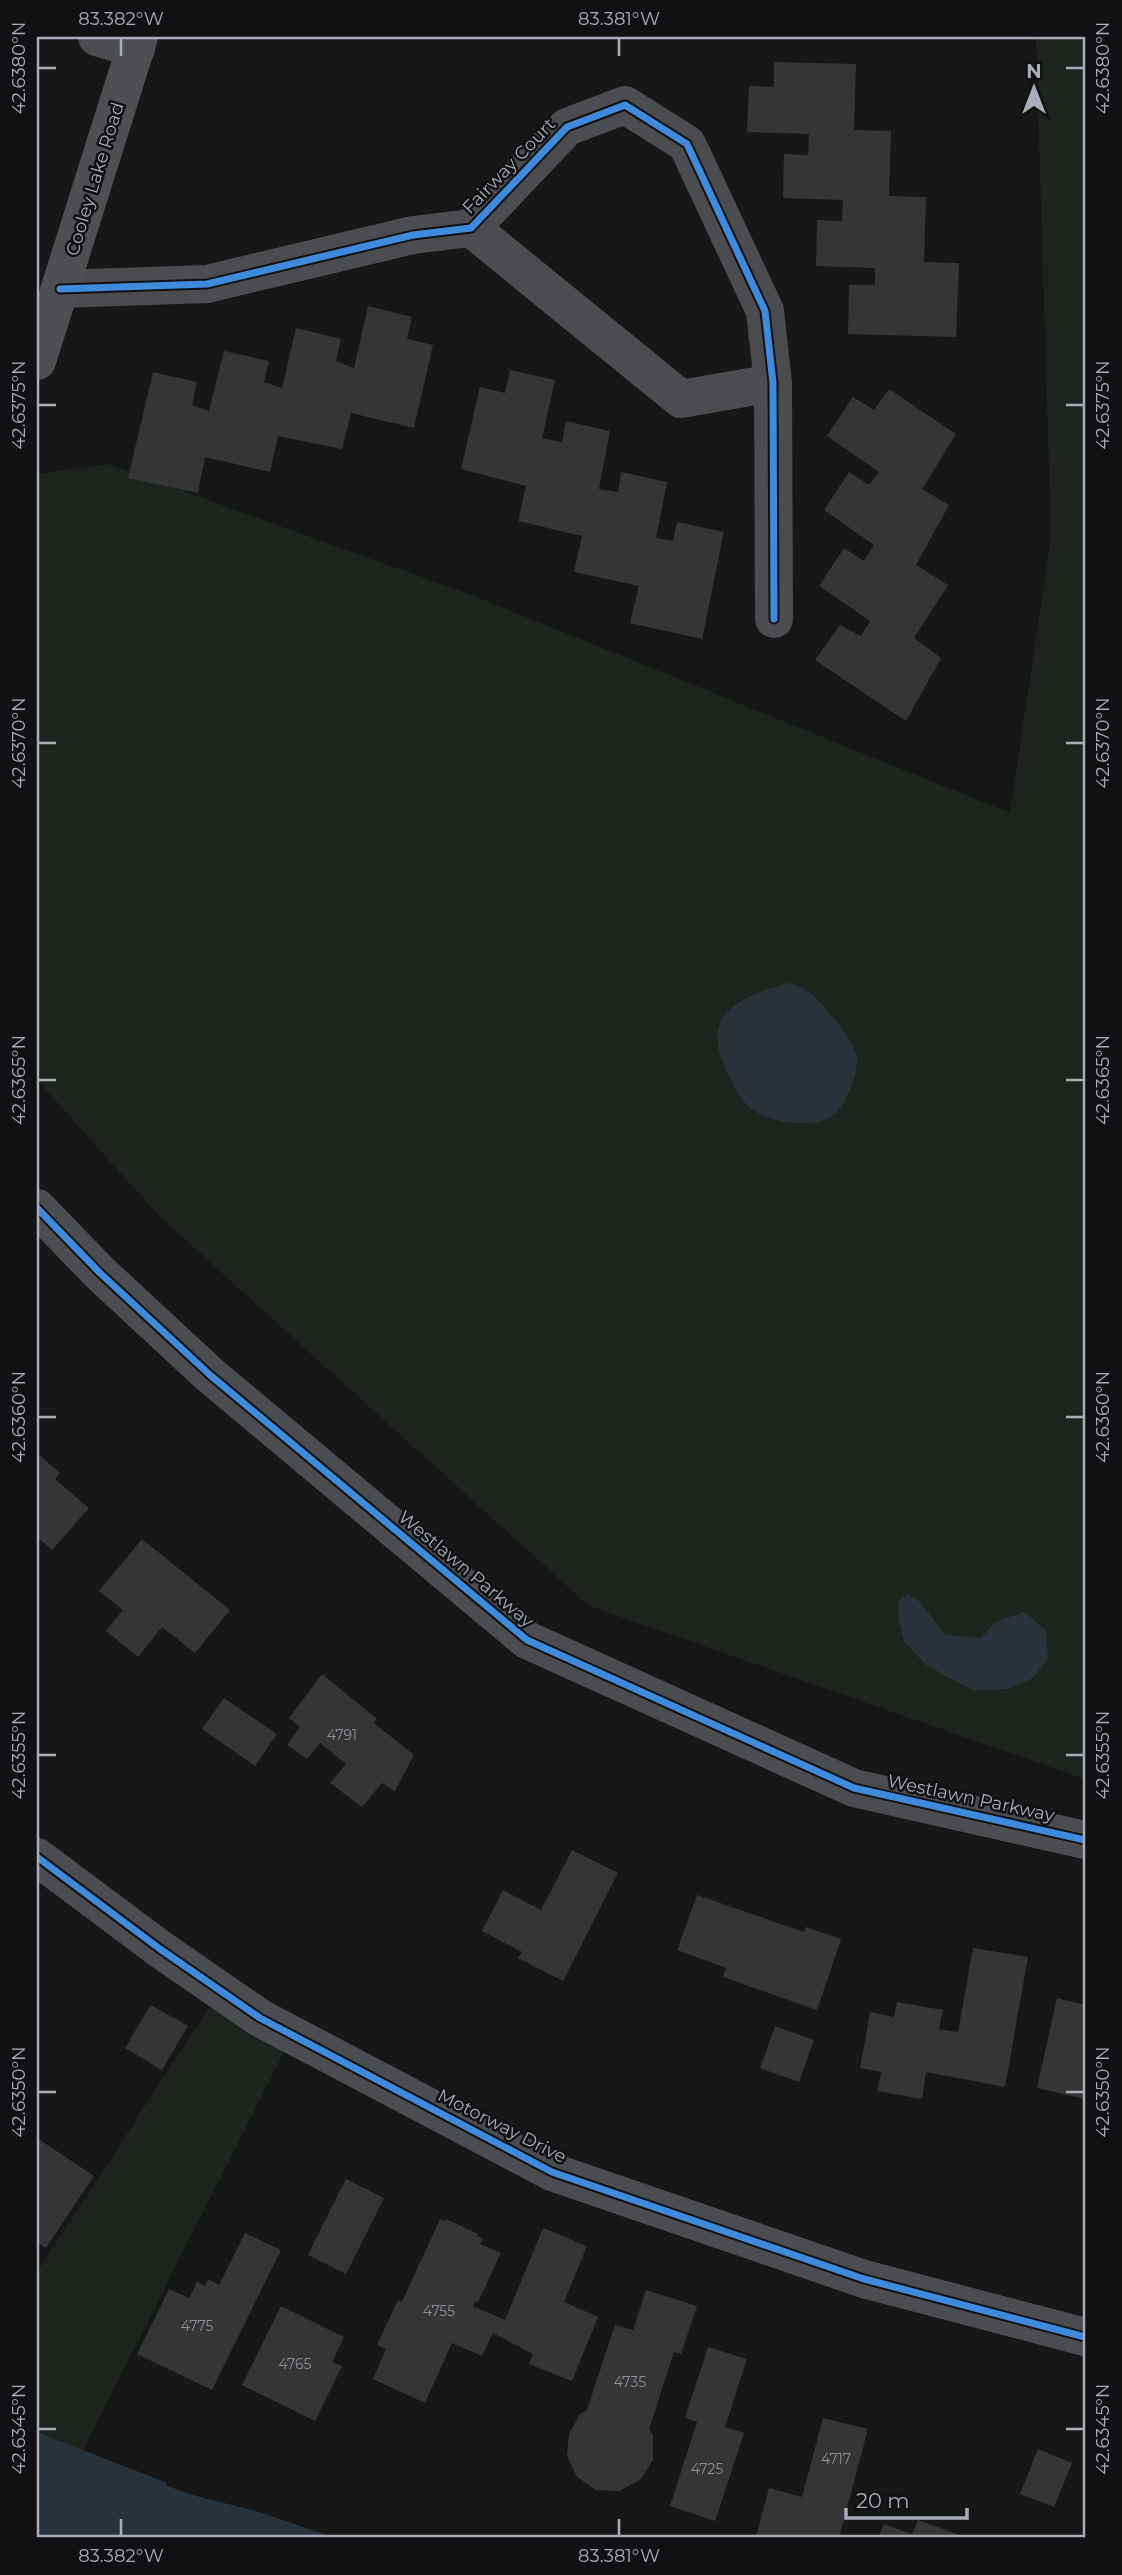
<svg xmlns="http://www.w3.org/2000/svg" width="1122" height="2575" viewBox="0 0 1122 2575" font-family="Montserrat,sans-serif">
  <rect width="100%" height="100%" fill="#171717"/>
  <path fill="#1d241e" d="M1036 37H1085V1779L589 1606 159 1216 37 1080V474L108 464 474 596 1010 813 1051 537Z
    M210 2006 284 2052 83 2450 37 2432V2272Z"/>
  <path fill="#2a3239" d="M790 983C795 985 801 987 805 989 820 999 853 1039 857 1056 859 1070 847 1100 838 1111 820 1132 768 1123 749 1107 739 1098 732 1083 726 1071 721 1058 716 1044 718 1030 722 1003 768 987 790 983Z
    M907 1594 919 1601 945 1635 981 1638 995 1622 1024 1612 1046 1630 1048 1659 1033 1678 1009 1689 972 1690 926 1665 904 1641 899 1621 898 1602Z
    M37 2432 167 2483 166 2485C200 2500 231 2503 265 2514 290 2522 313 2531 338 2538H37Z"/>
  <path fill="#353536" d="M774 62 856 64 854 130 891 131 889 196 926 197 924 262 959 263 956 337 848 334 849 285H875V268L816 266 817 220 842 221 843 200 783 198 784 154 808 155 809 134 747 132 749 86 774 87Z
    M368 306 412 317 407 339 433 345 414 428 351 413 342 449 278 436 270 472 205 457 198 493 128 478 153 372 197 382 192 405 209 411 224 351 269 361 264 382 282 388 296 328 341 339 336 361 354 368Z
    M510 370 555 380 542 438 562 442 566 421 610 431 599 489 618 492 621 472 667 482 656 538 673 541 677 522 724 532 702 639 630 623 639 586 574 572 582 536 518 521 526 486 461 469 480 387 505 393Z
    M889 389 956 434 922 489 949 505 916 565 948 585 914 638 941 658 906 721 815 660 840 625 861 636 870 621 819 586 844 548 864 561 874 545 824 510 849 472 869 485 879 472 827 436 853 397 874 410Z
    M37 1453 60 1473 55 1479 89 1508 52 1550 37 1537Z
    M142 1539 230 1610 195 1653 162 1627 138 1657 106 1631 123 1610 99 1591Z
    M322 1674 377 1719 374 1723 414 1755 395 1791 382 1783 362 1807 330 1783 346 1764 320 1743 307 1759 287 1745 300 1727 289 1718Z
    M224 1698 277 1734 255 1766 202 1729Z
    M572 1850 618 1873 563 1981 518 1958 522 1952 482 1931 503 1890 541 1910Z
    M697 1895 804 1932 806 1927 841 1939 817 2010 723 1977 726 1968 677 1950Z
    M973 1948 1028 1957 1005 2087 926 2072 922 2099 877 2091 881 2072 860 2068 870 2012 894 2017 897 2002 943 2010 939 2029 958 2032Z
    M1057 1998 1085 2005V2099L1037 2088Z
    M151 2005 188 2026 162 2070 125 2048Z
    M775 2026 814 2040 799 2082 760 2068Z
    M37 2138 94 2176 46 2248 37 2242Z
    M346 2179 384 2198 346 2274 308 2255Z
    M440 2219 445 2221 446 2219 478 2234 477 2236 483 2238 480 2244 501 2253 478 2302 475 2301 473 2306 505 2320 543 2228 587 2246 564 2302 598 2317 572 2381 529 2364 533 2354 493 2333 482 2356 452 2343 425 2403 373 2379 386 2349 377 2345 398 2300 402 2302Z
    M245 2233 281 2250 212 2390 137 2354 169 2289 189 2298 197 2282 205 2286 208 2279 219 2285Z
    M646 2290 697 2306 681 2354 674 2352 649 2429 653 2435V2460L640 2480 619 2491 596 2490 577 2477 567 2456 569 2434 580 2414 587 2410 615 2325 633 2330Z
    M281 2306 344 2337 332 2362 342 2366 315 2421 242 2385Z
    M708 2347 747 2359 725 2427 744 2433 715 2521 670 2506 697 2422 685 2418Z
    M823 2418 868 2429 839 2538 756 2537 769 2488 802 2497Z
    M1038 2449 1072 2463 1054 2507 1020 2494Z
    M918 2520 968 2538H878L884 2524 912 2534Z"/>
  <g fill="none" stroke-linecap="round" stroke-linejoin="round">
    <path stroke="#4b4c50" stroke-width="38" d="M97 37 136 49
      M471 228 681 399 773 383
      M60 289 207 284 413 235 471 228 567 127 625 105 687 144 765 311 773 383 774 619
      M37 1208 100 1273 210 1375 527 1640 854 1788 1085 1840
      M37 1857 160 1949 260 2018 552 2172 864 2279 1085 2337"/>
    <path stroke="#4d4f52" stroke-width="38" d="M37 361 139 37"/>
    <g stroke="#111113" stroke-width="11">
      <path id="cycleway" d="M60 289 207 284 413 235 471 228 567 127 625 105 687 144 765 311 773 383 774 619
        M37 1208 100 1273 210 1375 527 1640 854 1788 1085 1840
        M37 1857 160 1949 260 2018 552 2172 864 2279 1085 2337"/>
    </g>
    <use href="#cycleway" stroke="#408adc" stroke-width="7"/>
  </g>
  <path fill="none" stroke="#a8adb8" stroke-width="2.5" d="M121 38V56M619 38V56M38 68H56M1066 68H1084M38 405H56M1066 405H1084M38 743H56M1066 743H1084M38 1080H56M1066 1080H1084M38 1417H56M1066 1417H1084M38 1755H56M1066 1755H1084M38 2092H56M1066 2092H1084M38 2429H56M1066 2429H1084M121 2519V2536M619 2519V2536"/>
  <g text-anchor="middle" stroke-width="5" stroke-linejoin="round" paint-order="stroke">
    <g font-size="14" fill="#8b8f98">
      <text x="342" y="1740">4791</text>
      <text x="439" y="2316">4755</text>
      <text x="197" y="2331">4775</text>
      <text x="295" y="2369">4765</text>
      <text x="630" y="2387">4735</text>
      <text x="836" y="2464">4717</text>
      <text x="707" y="2474">4725</text>
    </g>
    <g font-size="18" fill="#a8adb8" stroke="#111113">
      <text transform="translate(509 166) rotate(-46)" y="6">Fairway Court</text>
      <text transform="translate(95 179) rotate(-73)" y="6">Cooley Lake Road</text>
      <text transform="translate(466 1569) rotate(40)" y="6">Westlawn Parkway</text>
      <text transform="translate(971 1798) rotate(12)" y="6">Westlawn Parkway</text>
      <text transform="translate(502 2126) rotate(27)" y="6">Motorway Drive</text>
    </g>
  </g>
  <rect width="1122" height="2575" fill="none" stroke="#111113" stroke-width="77"/>
  <g transform="translate(1034 88)" stroke="#111113" stroke-width="5" paint-order="stroke">
  <path d="M0-5L12 26L0 18L-12 26Z" fill="#a8adb8"/>
  <text y="-10" font-size="19" font-weight="bold" text-anchor="middle" fill="#a8adb8">N</text>
  </g>
  <path d="M846 2508v10h121v-10" fill="none" stroke="#a8adb8" stroke-width="3.5"/>
  <text x="856" y="2508" font-size="21" fill="#a8adb8" stroke="#111113" stroke-width="5" paint-order="stroke">20 m</text>
  <rect x="38" y="38" width="1046" height="2498" fill="none" stroke="#a8adb8" stroke-width="2.5"/>
  <g font-size="18" text-anchor="middle" fill="#a8adb8">
    <text x="121" y="25">83.382°W</text>
    <text x="619" y="25">83.381°W</text>
    <text transform="translate(19 68) rotate(-90)" y="6">42.6380°N</text>
    <text transform="translate(1103 68) rotate(-90)" y="6">42.6380°N</text>
    <text transform="translate(19 405) rotate(-90)" y="6">42.6375°N</text>
    <text transform="translate(1103 405) rotate(-90)" y="6">42.6375°N</text>
    <text transform="translate(19 743) rotate(-90)" y="6">42.6370°N</text>
    <text transform="translate(1103 743) rotate(-90)" y="6">42.6370°N</text>
    <text transform="translate(19 1080) rotate(-90)" y="6">42.6365°N</text>
    <text transform="translate(1103 1080) rotate(-90)" y="6">42.6365°N</text>
    <text transform="translate(19 1417) rotate(-90)" y="6">42.6360°N</text>
    <text transform="translate(1103 1417) rotate(-90)" y="6">42.6360°N</text>
    <text transform="translate(19 1755) rotate(-90)" y="6">42.6355°N</text>
    <text transform="translate(1103 1755) rotate(-90)" y="6">42.6355°N</text>
    <text transform="translate(19 2092) rotate(-90)" y="6">42.6350°N</text>
    <text transform="translate(1103 2092) rotate(-90)" y="6">42.6350°N</text>
    <text transform="translate(19 2429) rotate(-90)" y="6">42.6345°N</text>
    <text transform="translate(1103 2429) rotate(-90)" y="6">42.6345°N</text>
    <text x="121" y="2562">83.382°W</text>
    <text x="619" y="2562">83.381°W</text>
  </g>
</svg>
